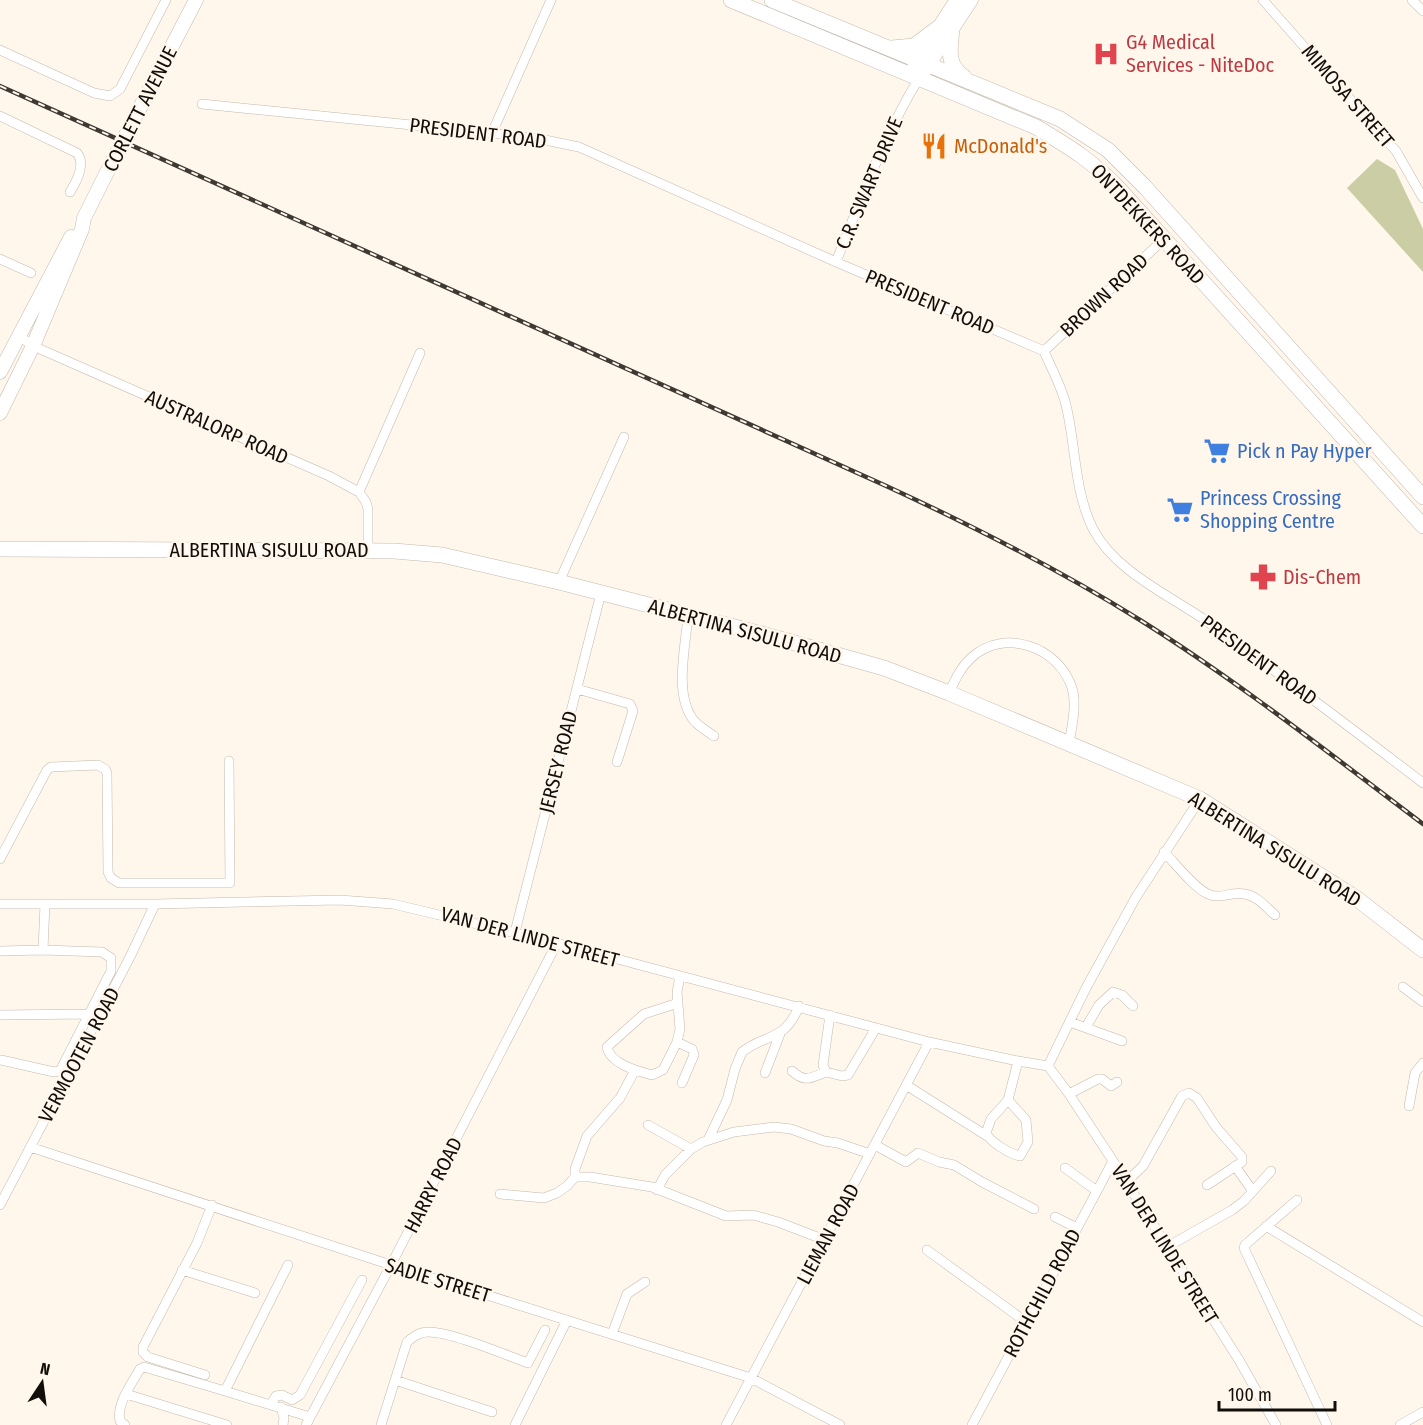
<svg xmlns="http://www.w3.org/2000/svg" width="1423" height="1425" viewBox="0 0 1423 1425" font-family="'Fira Sans Condensed',sans-serif">
  <rect width="100%" height="100%" fill="#fff6ec"/>
  <path fill="#cbcea4" d="M1377 159 1395 170 1423 229V272L1347 188Z"/>
  <g fill="none" stroke-linecap="round" stroke-linejoin="round">
    <g stroke="#c3b9ad" stroke-width="10">
      <path id="street" d="M1263 0 1396 151 1423 198
        M1412 0 1423 11
        M0 50 94 93 110 96 120 89 166 0
        M202 104 492 133 540 139 579 147 836 262 1044 351C1051 368 1062 387 1066 405 1076 446 1074 491 1093 529 1115 571 1167 594 1205 620 1279 673 1351 728 1423 783
        M0 116 77 153C86 164 77 181 70 192
        M492 133 551 0
        M0 259 31 273
        M836 262C861 199 884 136 919 78
        M19 336 33 346 329 476 359 492 366 502 368 509V551
        M1044 351 1164 239
        M359 492 420 353
        M559 582 624 437
        M688 615C686 645 674 692 692 718 696 725 707 731 714 736
        M577 689 630 704 633 711 617 762
        M949 693C955 680 960 668 971 658 1004 627 1059 647 1072 688 1077 704 1072 727 1069 743
        M1200 799 1136 897 1086 988 1048 1066 1069 1094 1113 1161 1239 1360 1276 1425
        M1164 852C1176 864 1193 887 1208 894 1221 900 1231 891 1245 894 1257 896 1266 907 1275 915
        M0 859 47 770 51 767 98 765 105 769 107 773 108 872 111 878 119 883H230L229 761
        M0 904H155L340 900 393 904 557 943 929 1042 1018 1061 1048 1066
        M515 932 601 593
        M0 951 43 950
        M1403 987 1423 1002
        M678 1003 644 1014 607 1047C610 1064 638 1071 652 1075L663 1070 677 1042 680 1029 677 992 680 976
        M0 1015 89 1014
        M830 1015 823 1065 826 1072 842 1076 848 1075 876 1028
        M1070 1022 1122 1041
        M1086 1027 1099 1005 1113 992 1122 995 1133 1006
        M677 1042 692 1049 694 1055 682 1083
        M1 1060 54 1072 60 1071 111 971V958L102 952 43 950 45 904
        M792 1071C805 1083 810 1078 826 1072
        M765 1073 780 1034
        M906 1085 987 1136
        M1069 1094 1098 1079H1102L1111 1086 1117 1082
        M1008 1100 1026 1120 1028 1142 1020 1156C1010 1154 990 1142 986 1133L991 1119 1008 1100 1018 1061
        M1409 1106 1415 1073 1423 1063
        M648 1125 691 1149
        M708 1140 727 1100 735 1069 742 1052C766 1033 785 1042 799 1006
        M875 1145 906 1162 918 1153 939 1162 954 1165 982 1182 1034 1209
        M30 1147 391 1265 751 1378 840 1425
        M1235 1166 1252 1190
        M1065 1168 1097 1191
        M575 1177H590L652 1187 726 1216 753 1215 778 1222 825 1240
        M1125 1183 1143 1166 1182 1096 1189 1093 1197 1098 1216 1127 1242 1157V1162L1207 1185
        M657 1190 665 1175 691 1149 703 1142 734 1132 774 1127 791 1129 824 1141 838 1143 870 1154
        M500 1194 544 1198 557 1193 567 1186 575 1177V1169L587 1136 620 1098 635 1070
        M1297 1200 1245 1245 1244 1248 1327 1425
        M0 1205 130 957 155 904
        M1055 1217 1077 1228
        M1266 1226 1423 1322
        M1167 1247 1232 1210 1244 1201 1271 1171
        M927 1250 1026 1322
        M288 1265 225 1391 310 1417
        M182 1270 255 1293
        M612 1334 627 1294 645 1282
        M205 1375 148 1357 143 1352V1347L197 1243 212 1205
        M395 1380 492 1412
        M126 1394 227 1425
        M271 1404 276 1396 282 1395 292 1400 300 1395 362 1280
        M281 1407 284 1418 283 1425
        M125 1425 120 1421C116 1404 132 1383 140 1369L144 1367 225 1391
        M306 1425 391 1265 557 943
        M381 1425 407 1342C413 1337 419 1332 428 1332 452 1332 503 1354 528 1363L545 1330
        M515 1425 567 1320
        M726 1425 929 1042
        M972 1425 1113 1161
        M1400 1425 1423 1412"/>
    </g>
    <g stroke="#c3b9ad" stroke-width="15">
      <path id="secondary" d="M913 70 917 61 957 0
        M923 73 971 0
        M132 123 196 0
        M0 372 71 237
        M0 413 33 346 82 229 84 218 116 154"/>
    </g>
    <g stroke="#c3b9ad" stroke-width="16">
      <path id="primary" d="M731 0 1036 127C1068 146 1094 162 1120 190L1423 526
        M772 0 1060 119 1108 150 1145 187 1423 497
        M952 29C950 48 946 65 964 77
        M892 48 914 46 938 28
        M0 549 394 551 442 555 559 582 766 635 884 668 949 693 1200 799 1356 898 1423 950"/>
    </g>
    <use href="#street" stroke="#fff" stroke-width="9"/>
    <use href="#secondary" stroke="#fff" stroke-width="14"/>
    <use href="#primary" stroke="#fff" stroke-width="15"/>
    <g stroke="#3d3933" stroke-width="4.5">
      <path id="rail" d="M0 86 884 485C971 525 1058 569 1140 620 1239 682 1330 754 1423 824"/>
    </g>
    <use href="#rail" stroke="#fff6ec" stroke-width="2" stroke-dasharray="7" stroke-linecap="butt"/>
    <g stroke="#c3b9ad" stroke-width="15" stroke-linecap="butt">
      <path id="secondary-bridge" d="M116 154 132 123"/>
    </g>
    <use href="#secondary-bridge" stroke="#fff" stroke-width="14"/>
  </g>
  <defs>
    <g id="hospital-bare" transform="scale(2.07)"><path d="M-5-5h3v3.5h4V-5h3V5h-3V1.5h-4V5h-3Z" fill="#e0444e" stroke="#fff6ec" stroke-width="2.5" paint-order="stroke"/></g>
    <g id="restaurant-bare" transform="scale(2.07)"><path d="M-5-6h1v4h1v-4h1v4h1v-4h1v5L-1.5 .5V6h-2V.5L-5-1ZM5-6V6H3V1.5H1.5Q1.5-4 5-6Z" fill="#e8710a" stroke="#fff6ec" stroke-width="2.5" paint-order="stroke"/></g>
    <g id="supermarket-bare" transform="scale(2.07)"><path d="M-6-5.5h2.5l.6 2H6L4.5 2H-2.5L-4.4-4H-6ZM-1.5 3.2a1.3 1.3 0 1 0 .1 0ZM3 3.2a1.3 1.3 0 1 0 .1 0Z" fill="#3f7fe0" stroke="#fff6ec" stroke-width="2.5" paint-order="stroke"/></g>
    <g id="pharmacy-bare" transform="scale(2.07)"><path d="M-2-6h4v4h4v4h-4v4h-4v-4h-4v-4h4Z" fill="#e0444e" stroke="#fff6ec" stroke-width="2.5" paint-order="stroke"/></g>
  </defs>
  <g fill-rule="evenodd">
    <use href="#hospital-bare" x="1106" y="54"/>
    <use href="#restaurant-bare" x="934" y="146"/>
    <use href="#supermarket-bare" x="1217" y="451"/>
    <use href="#supermarket-bare" x="1180" y="510"/>
    <use href="#pharmacy-bare" x="1263" y="577"/>
  </g>
  <g text-anchor="middle" stroke-width="5" stroke-linejoin="round" paint-order="stroke">
    <g font-size="20" fill="#be3a42" stroke="#fff6ec" text-anchor="start">
      <text x="1126" y="49">G4 Medical<tspan x="1126" dy="23">Services - NiteDoc</tspan></text>
      <text x="1283" y="584">Dis-Chem</text>
    </g>
    <g font-size="20" fill="#110e09" stroke="#fff6ec">
      <text transform="translate(1348 96) rotate(49)" y="7">MIMOSA STREET</text>
      <text transform="translate(140 109) rotate(-63)" y="7">CORLETT AVENUE</text>
      <text transform="translate(478 133) rotate(7)" y="7">PRESIDENT ROAD</text>
      <text transform="translate(869 183) rotate(-67)" y="7">C.R. SWART DRIVE</text>
      <text transform="translate(1148 224) rotate(47)" y="7">ONTDEKKERS ROAD</text>
      <text transform="translate(1104 295) rotate(-43)" y="7">BROWN ROAD</text>
      <text transform="translate(930 302) rotate(23)" y="7">PRESIDENT ROAD</text>
      <text transform="translate(217 427) rotate(24)" y="7">AUSTRALORP ROAD</text>
      <text x="269" y="557">ALBERTINA SISULU ROAD</text>
      <text transform="translate(745 631) rotate(15)" y="7">ALBERTINA SISULU ROAD</text>
      <text transform="translate(1259 660) rotate(36)" y="7">PRESIDENT ROAD</text>
      <text transform="translate(558 762) rotate(-76)" y="7">JERSEY ROAD</text>
      <text transform="translate(1275 849) rotate(32)" y="7">ALBERTINA SISULU ROAD</text>
      <text transform="translate(530 937) rotate(15)" y="7">VAN DER LINDE STREET</text>
      <text transform="translate(79 1055) rotate(-62)" y="7">VERMOOTEN ROAD</text>
      <text transform="translate(433 1185) rotate(-63)" y="7">HARRY ROAD</text>
      <text transform="translate(828 1234) rotate(-62)" y="7">LIEMAN ROAD</text>
      <text transform="translate(1165 1244) rotate(58)" y="7">VAN DER LINDE STREET</text>
      <text transform="translate(438 1280) rotate(17)" y="7">SADIE STREET</text>
      <text transform="translate(1042 1293) rotate(-62)" y="7">ROTHCHILD ROAD</text>
    </g>
    <g font-size="20" fill="#c56008" stroke="#fff6ec" text-anchor="start">
      <text x="954" y="153">McDonald's</text>
    </g>
    <g font-size="20" fill="#366cbe" stroke="#fff6ec" text-anchor="start">
      <text x="1237" y="458">Pick n Pay Hyper</text>
      <text x="1200" y="505">Princess Crossing<tspan x="1200" dy="23">Shopping Centre</tspan></text>
    </g>
  </g>
  <g transform="translate(42 1383) rotate(13)" stroke="#fff6ec" stroke-width="4.5" paint-order="stroke">
  <path d="M0-4.5L10 22L0 15L-10 22Z" fill="#110e09"/>
  <text y="-9" font-size="16" font-weight="bold" text-anchor="middle" fill="#110e09">N</text>
  </g>
  <path d="M1219 1401v9h116v-9" fill="none" stroke="#110e09" stroke-width="3"/>
  <text x="1228" y="1401" font-size="18" fill="#110e09" stroke="#fff6ec" stroke-width="4.5" paint-order="stroke">100 m</text>
</svg>
